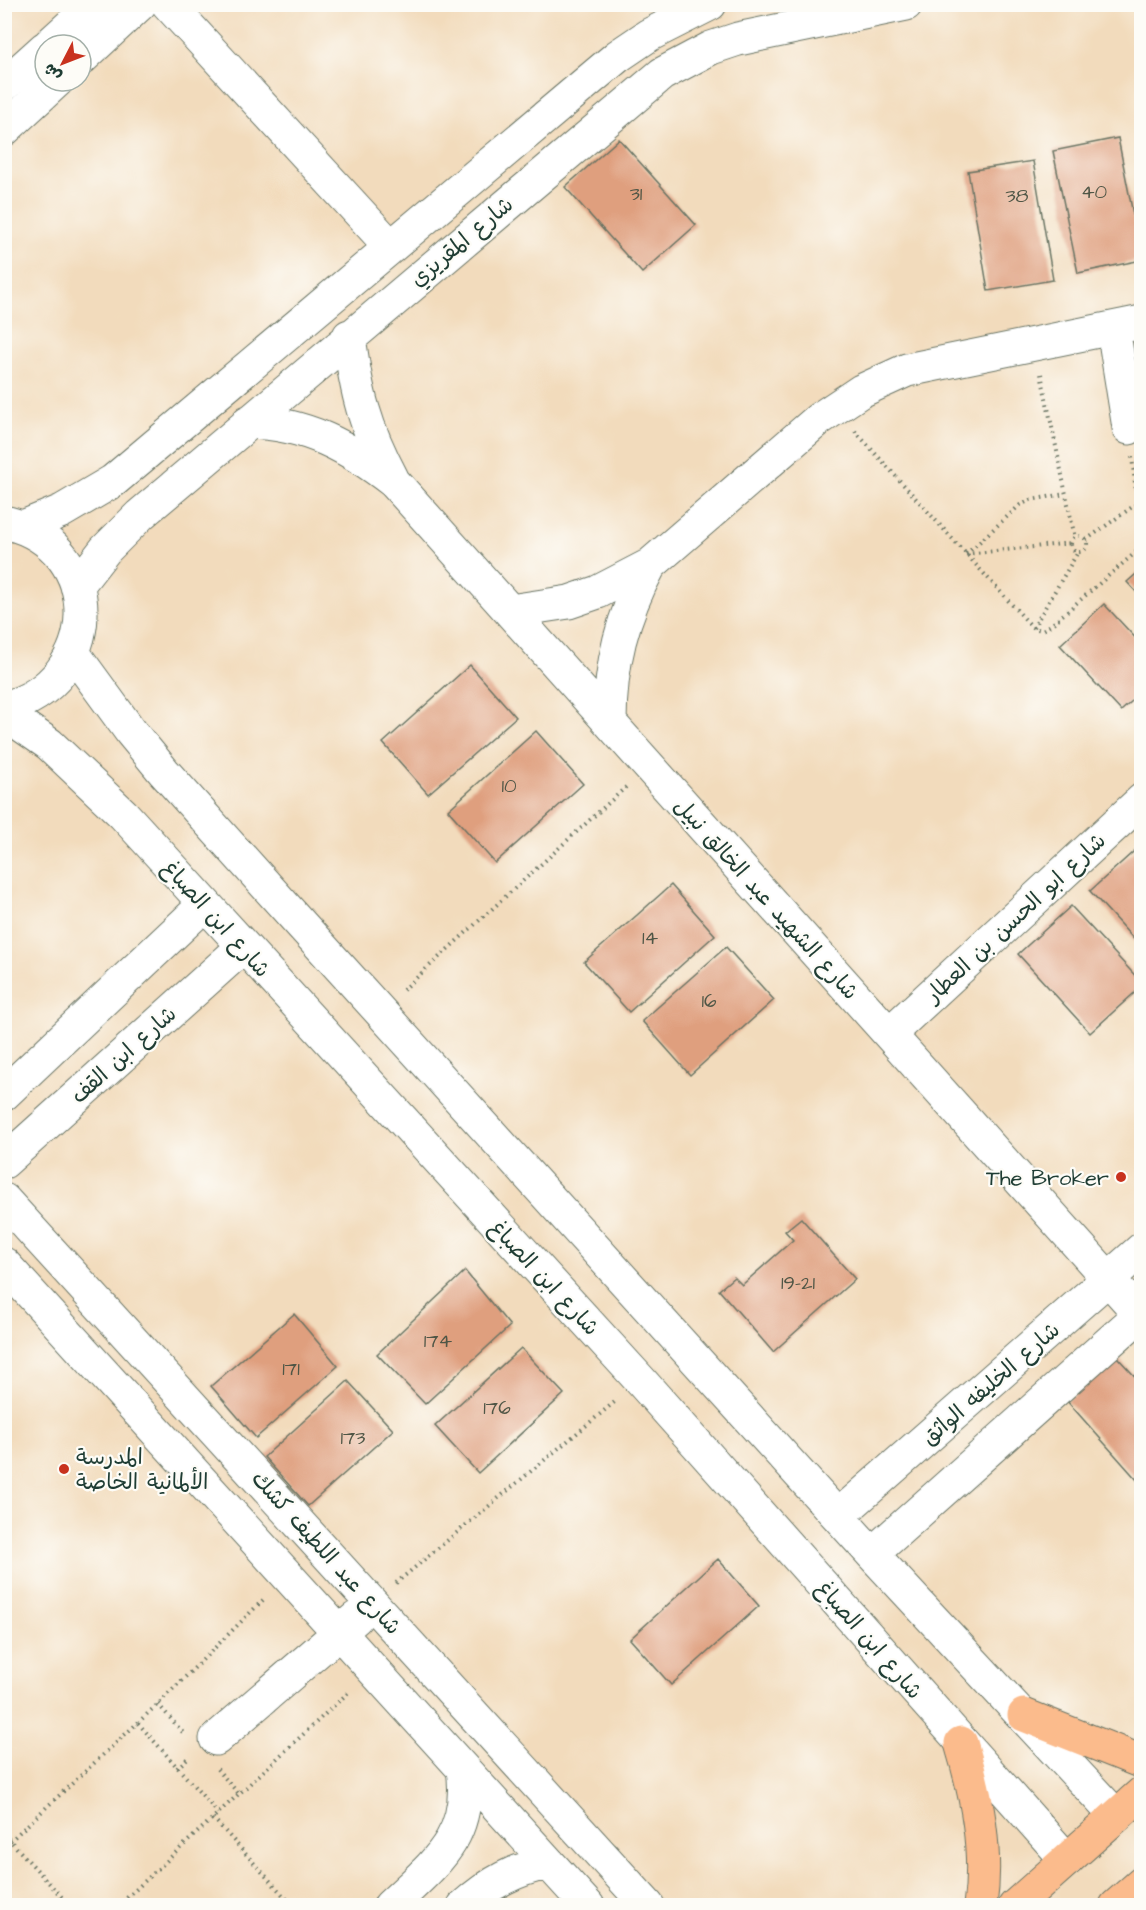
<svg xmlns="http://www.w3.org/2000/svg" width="1146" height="1910" viewBox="0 0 1146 1910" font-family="'Architects Daughter','Playpen Sans Arabic',sans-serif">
  <rect width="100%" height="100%" fill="#fdfcf7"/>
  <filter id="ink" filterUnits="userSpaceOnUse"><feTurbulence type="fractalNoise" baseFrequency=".0167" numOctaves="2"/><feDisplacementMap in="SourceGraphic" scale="12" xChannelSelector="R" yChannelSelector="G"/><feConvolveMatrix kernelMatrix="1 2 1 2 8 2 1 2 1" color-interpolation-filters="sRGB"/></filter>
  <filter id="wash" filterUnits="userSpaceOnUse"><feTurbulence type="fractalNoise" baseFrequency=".008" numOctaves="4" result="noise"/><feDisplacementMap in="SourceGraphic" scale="24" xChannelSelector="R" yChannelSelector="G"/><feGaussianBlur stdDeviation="1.35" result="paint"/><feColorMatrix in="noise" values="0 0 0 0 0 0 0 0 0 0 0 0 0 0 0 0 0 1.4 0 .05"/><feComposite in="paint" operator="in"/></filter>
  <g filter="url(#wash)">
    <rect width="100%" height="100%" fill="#f2dbbc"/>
    <g id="blocks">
      <path fill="#df9f7e" d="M1118 138 1142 260 1078 273 1053 151Z
        M619 139 696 225 642 273 565 187Z
        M1033 161 1053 280 988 291 968 171Z
        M1142 569V598L1127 582Z
        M1104 604 1142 645V692L1121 711 1060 645Z
        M470 665 516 717 428 794 383 743Z
        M536 731 583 784 495 863 448 810Z
        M1142 844V948L1090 891Z
        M671 885 715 935 629 1012 584 962Z
        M1071 906 1142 983V986L1090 1033 1018 954Z
        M726 947 774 1000 690 1075 642 1021Z
        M801 1218 855 1279 773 1352 719 1290 734 1277 742 1285 793 1240 785 1231Z
        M465 1271 510 1326 425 1404 377 1354Z
        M294 1314 338 1366 256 1438 211 1386Z
        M521 1348 564 1394 478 1473 435 1426Z
        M1117 1357 1142 1384V1478L1138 1481 1067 1401Z
        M348 1381 393 1430 308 1506 264 1457Z
        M718 1559 759 1606 671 1685 630 1639Z"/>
    </g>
  </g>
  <g filter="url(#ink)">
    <use href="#blocks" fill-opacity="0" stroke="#697464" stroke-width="1.5"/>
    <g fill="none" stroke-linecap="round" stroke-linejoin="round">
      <g stroke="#697464" stroke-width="35">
        <path id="minor" d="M168 4 391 247
          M49 45 94 4
          M81 59 140 4
          M4 85 45 48
          M4 130 57 81
          M1113 328 1129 428
          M349 336C356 392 365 428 392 478
          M248 422C306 423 349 447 394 482L1140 1314
          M23 527 62 511 113 481 618 56 649 35 710 4
          M77 586 105 550 140 515 662 74 711 48 738 39 906 4
          M510 611 569 602 598 592 650 565 819 419 861 391 907 370 1142 322
          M74 654 131 732 164 772 298 921 872 1554 1116 1816
          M4 708C104 682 108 548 8 523
          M4 713 49 744 123 814 640 1380 1067 1860
          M610 722C610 664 622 616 650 565
          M889 1034 1142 800
          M4 1094 205 904
          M4 1162 243 947
          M4 1200 648 1906
          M4 1264 588 1906
          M838 1516 1142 1249
          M872 1554 1142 1313
          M216 1739 356 1618
          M390 1906C435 1863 473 1837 463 1769
          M464 1906C490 1883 515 1869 549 1863"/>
      </g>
      <g stroke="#697464" stroke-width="35">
        <path id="major" d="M1024 1715 1142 1762
          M961 1743C977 1796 988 1851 980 1906
          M1015 1906 1142 1793
          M1116 1906 1142 1883"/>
      </g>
      <path stroke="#697464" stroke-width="4" stroke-dasharray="1.5 4.5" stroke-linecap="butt" d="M1041 374 1075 538
        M855 431 1033 628 1042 630 1051 625 1142 547
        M1132 457 1137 501
        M1071 544a8 8 0 1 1 16 0a8 8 0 1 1-16 0Z
        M1086 540 1142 500
        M966 554 1020 505 1031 500 1065 494
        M966 554 1072 543
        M1033 628 1078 552
        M403 990 626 787
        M396 1583 617 1400
        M158 1704 185 1735
        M138 1723 218 1813
        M177 1768 190 1756
        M217 1769 239 1794
        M213 1818 293 1906
        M4 1834 70 1906
        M10 1841 158 1704 266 1597
        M118 1906 351 1690"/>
      <use href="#minor" stroke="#fff" stroke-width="33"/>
      <use href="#major" stroke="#fbbb8c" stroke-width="33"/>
    </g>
  </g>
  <g fill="#c8321e" stroke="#fdfcf7" stroke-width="2">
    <circle cx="1121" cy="1177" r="6"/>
    <circle cx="64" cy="1469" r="6"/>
  </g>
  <g text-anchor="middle" stroke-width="4.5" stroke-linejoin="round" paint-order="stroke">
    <g font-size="20" fill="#4f5646">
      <text x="1094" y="198">40</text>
      <text x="636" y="200">31</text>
      <text x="1017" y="202">38</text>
      <text x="509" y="792">10</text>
      <text x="650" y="944">14</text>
      <text x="709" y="1007">16</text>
      <text x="798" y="1289">19-21</text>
      <text x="438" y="1347">174</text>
      <text x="291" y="1375">171</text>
      <text x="497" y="1414">176</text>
      <text x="353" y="1444">173</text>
    </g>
    <g font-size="22" fill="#1f3d34" stroke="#fdfcf7">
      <text transform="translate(461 241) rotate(-40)" y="8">شارع المقريزي</text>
      <text transform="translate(767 898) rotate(48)" y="8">شارع الشهيد عبد الخالق نبيل</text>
      <text transform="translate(1015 917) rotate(-43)" y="8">شارع ابو الحسن بن العطار</text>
      <text transform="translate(217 918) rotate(48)" y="8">شارع ابن الصباغ</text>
      <text transform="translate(123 1054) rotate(-42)" y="8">شارع ابن القف</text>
      <text transform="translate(545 1277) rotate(47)" y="8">شارع ابن الصباغ</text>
      <text transform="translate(990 1383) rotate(-41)" y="8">شارع الخليفه الواثق</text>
      <text transform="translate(327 1552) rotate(48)" y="8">شارع عبد اللطيف كشك</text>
      <text transform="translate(870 1639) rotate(49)" y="8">شارع ابن الصباغ</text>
    </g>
    <g font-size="22" fill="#1f3d34" stroke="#fdfcf7" text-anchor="end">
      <text x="1109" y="1185">The Broker</text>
      <text x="76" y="1464" text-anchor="start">المدرسة<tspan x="76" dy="25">الألمانية الخاصة</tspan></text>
    </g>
  </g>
  <rect width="1146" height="1910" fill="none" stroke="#fdfcf7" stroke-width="24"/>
  <g transform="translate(63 63) rotate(228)"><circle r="28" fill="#fdfcf7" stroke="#a4b0a9" stroke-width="1.5"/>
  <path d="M0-4.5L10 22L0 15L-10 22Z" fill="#c8321e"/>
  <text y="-9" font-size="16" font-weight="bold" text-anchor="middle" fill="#1f3d34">ش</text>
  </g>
</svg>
